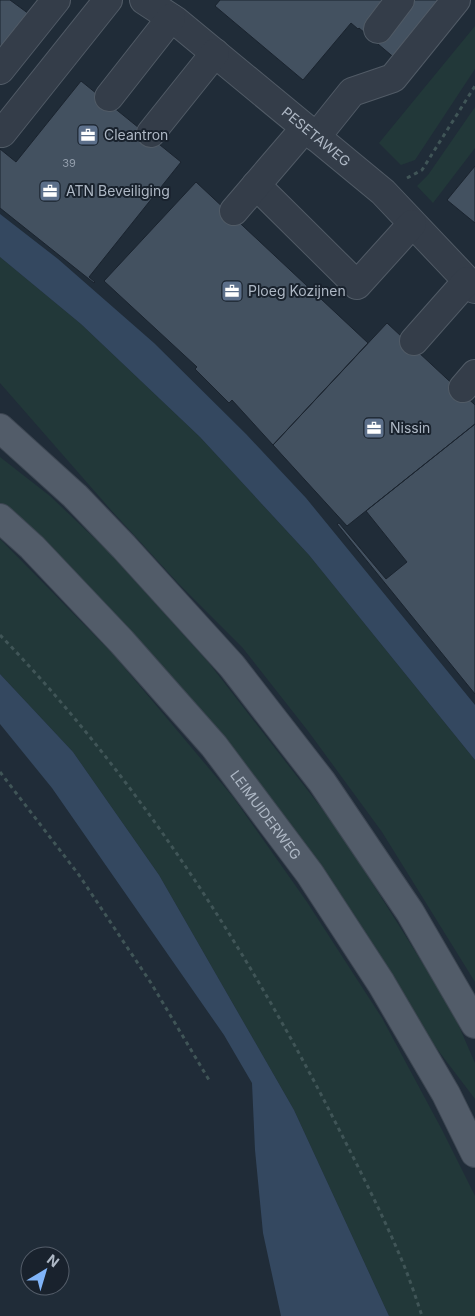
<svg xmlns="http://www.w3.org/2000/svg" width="475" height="1316" viewBox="0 0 475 1316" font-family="Inter,sans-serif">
  <rect width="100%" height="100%" fill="#202c38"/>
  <path fill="#223839" d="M475 26V69L415 160 401 165 379 143Z
    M475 107V148L433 203 417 186 428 175Z
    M0 257 81 324 200 437 309 555 475 760V982L382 832 308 731 242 647 177 582 111 510 0 383Z
    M0 457 50 496 109 552 209 663 340 832 451 1008 475 1063V1099L434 1045 407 1001 86 584 0 503Z
    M0 539 113 654 233 797 307 902 382 1018 441 1128 475 1196V1316H389L294 1110 159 875 73 752 0 674Z"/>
  <path fill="#344860" d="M0 214 58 259 154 343 246 434 306 498 475 705V760L309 555 200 437 81 324 0 257Z
    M0 674 73 752 159 875 294 1110 389 1316H281L263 1233 255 1150 252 1083 224 1035 52 788 0 724Z"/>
  <path fill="#435160" stroke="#1b242f" d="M0 0H10L29 14 0 54Z
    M220 0H446L397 60 359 28 358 29 351 23 303 80 215 6Z
    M81 81 181 162 89 277 95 282 94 283 0 208V149L16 162Z
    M475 166V223L447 200Z
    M196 182 368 343 273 445 232 400 229 403 195 369 197 367 104 281Z
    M387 323 475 405V424L347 526 273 445Z
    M475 424V694L337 524 339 523 386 579 407 562 366 511Z"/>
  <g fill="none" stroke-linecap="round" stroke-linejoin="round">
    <g stroke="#515b66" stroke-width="30">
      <g id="minor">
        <path id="s1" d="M144 0 176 21 383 192 475 289"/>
        <path d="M378 29 400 0"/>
        <path d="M0 70 56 0"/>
        <path d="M109 97 171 18"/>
        <path d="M2 133 108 0"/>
        <path d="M151 133 215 53"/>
        <path d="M316 137 352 92 393 78 456 0"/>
        <path d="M256 185 357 285 412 224"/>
        <path d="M234 211 305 128"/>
        <path d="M414 341 467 281"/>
        <path d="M463 388 475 374"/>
      </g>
    </g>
    <g stroke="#3d4652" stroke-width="30">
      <g id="major">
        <path d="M0 428 75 496 124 547 232 666 322 782 410 912 475 1024"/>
        <path id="s2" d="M0 518 32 547 122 642 214 746 310 874 381 983 446 1094 475 1153"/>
      </g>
    </g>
    <path stroke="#405557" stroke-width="3" stroke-dasharray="4 4" stroke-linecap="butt" d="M407 178 422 170 475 86
      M0 635C131 771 238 935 325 1102 352 1155 380 1208 403 1263 410 1280 416 1298 422 1316
      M0 772 79 875 151 983 209 1080"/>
    <use href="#minor" stroke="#343d49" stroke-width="28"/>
    <use href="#major" stroke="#525c69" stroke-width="28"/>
  </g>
  <defs>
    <g id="office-square" transform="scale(1.125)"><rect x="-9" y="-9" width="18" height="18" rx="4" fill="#5c6f8a" stroke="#19222d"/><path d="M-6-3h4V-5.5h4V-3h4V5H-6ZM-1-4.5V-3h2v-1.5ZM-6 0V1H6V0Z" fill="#fff"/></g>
  </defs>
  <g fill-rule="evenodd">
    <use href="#office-square" x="88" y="135"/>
    <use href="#office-square" x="50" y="191"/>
    <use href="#office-square" x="232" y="291"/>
    <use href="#office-square" x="374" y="428"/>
  </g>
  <g text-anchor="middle" stroke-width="4" stroke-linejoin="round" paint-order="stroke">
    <g font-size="11" fill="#939eac">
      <text x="69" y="167">39</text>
    </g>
    <g font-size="14" fill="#aeb8c5" stroke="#19222d" text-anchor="start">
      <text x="104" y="140">Cleantron</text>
      <text x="66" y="196">ATN Beveiliging</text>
      <text x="248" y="296">Ploeg Kozijnen</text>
      <text x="390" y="433">Nissin</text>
    </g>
    <g font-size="14" fill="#aeb8c5" stroke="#19222d">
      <text dy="5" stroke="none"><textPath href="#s1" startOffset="220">PESETAWEG</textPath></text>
      <text dy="5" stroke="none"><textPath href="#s2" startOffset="399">LEIMUIDERWEG</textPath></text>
    </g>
  </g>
  <g transform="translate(45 1271) rotate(38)"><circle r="24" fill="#19222d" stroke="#555e6a"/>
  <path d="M0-4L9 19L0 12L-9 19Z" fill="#80b4f8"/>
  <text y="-8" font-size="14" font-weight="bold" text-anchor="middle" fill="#aeb8c5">N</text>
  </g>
</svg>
